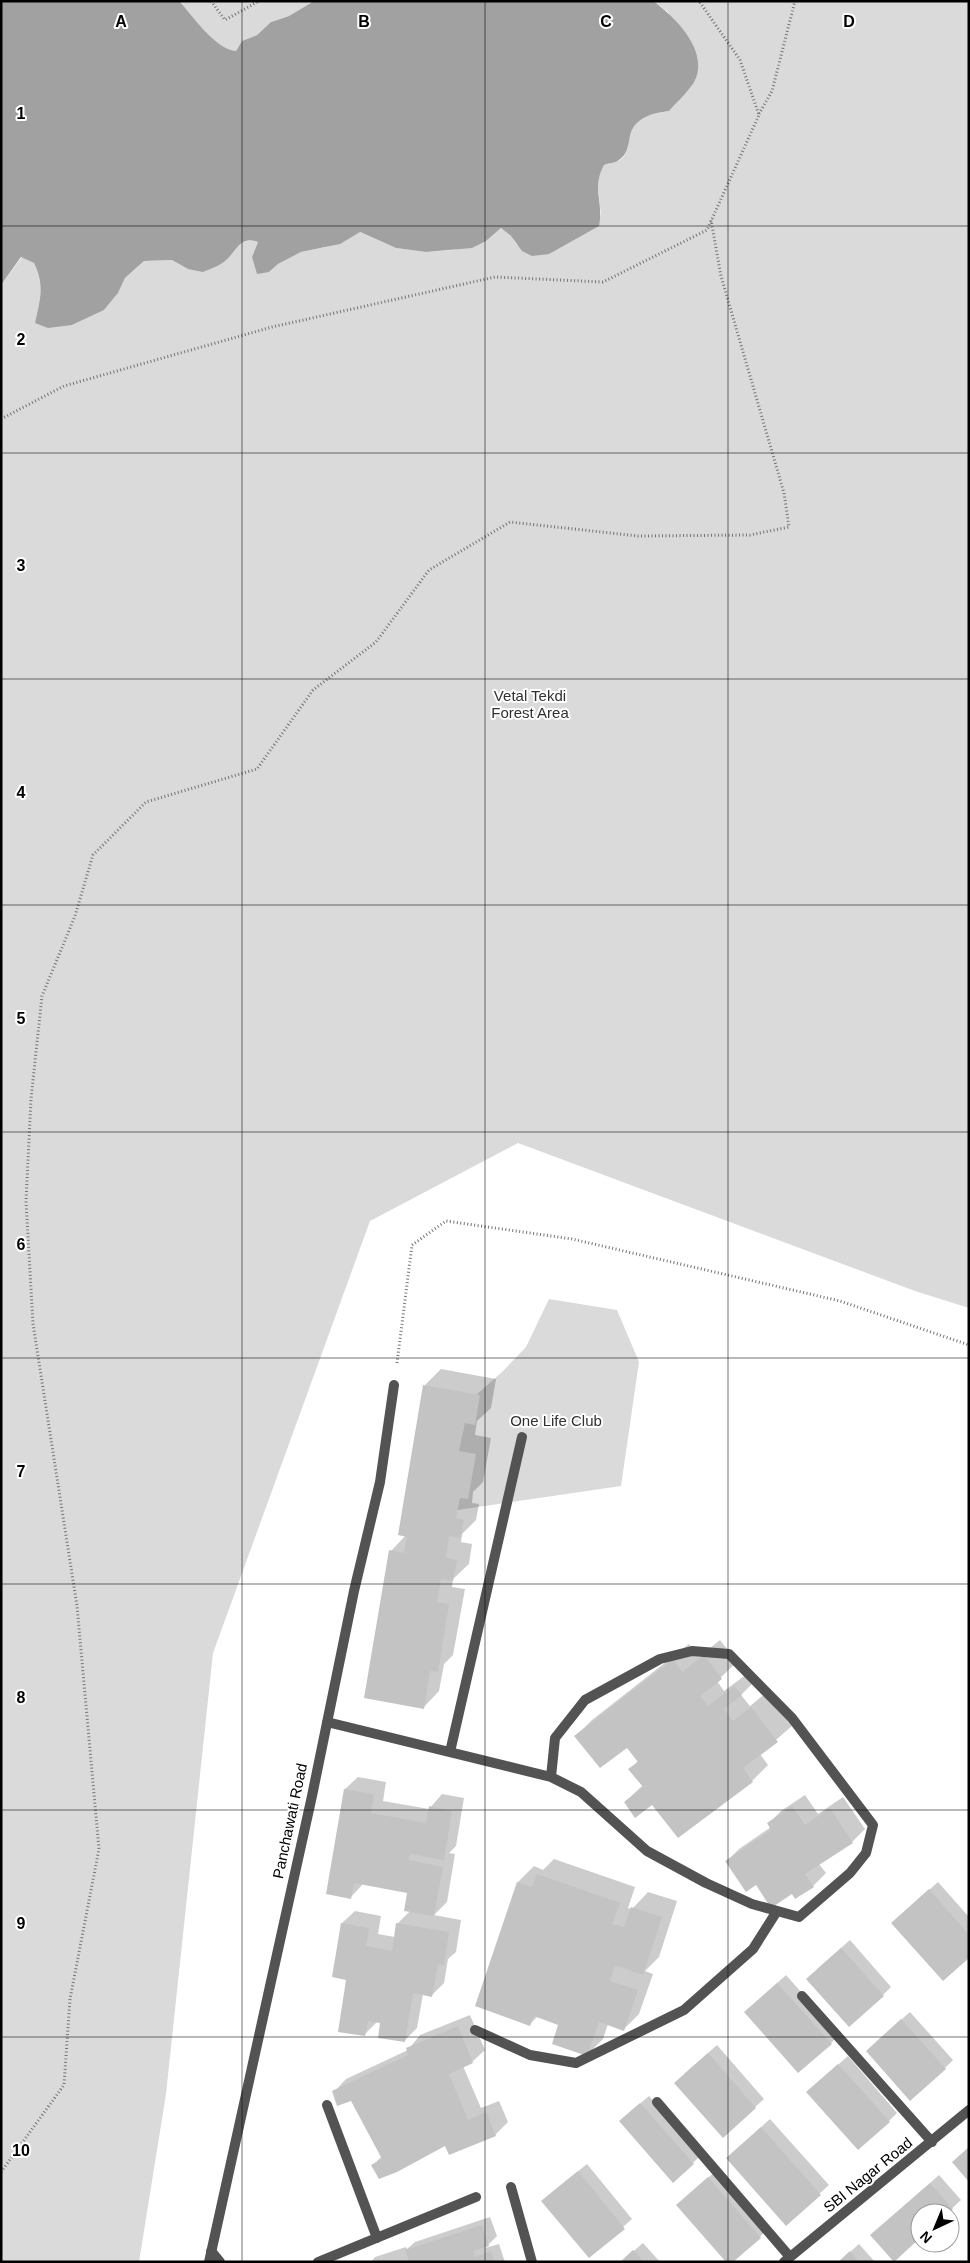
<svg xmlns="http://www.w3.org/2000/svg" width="970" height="2263" viewBox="0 0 970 2263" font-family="Helvetica,sans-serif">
  <rect width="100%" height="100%" fill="#fff"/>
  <path fill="#dadada" d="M179 1H314L289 16 271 22 257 35 242 41 236 51C215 49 193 16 179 1Z
    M653 1H969V1308L915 1291 518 1143 370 1221 213 1653 166 2094 139 2262H1V285L22 257 34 263C45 286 40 299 35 323L72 325 104 310 118 293 125 278 144 261 172 260 188 269 225 261 240 243 252 240 258 242 252 257 269 272 278 264 301 252 327 247 359 232 396 248 426 252 454 250 486 241 501 228 511 236 517 245 549 254 601 215 597 178 604 165C609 163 616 163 620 160 629 154 627 145 630 136 634 118 652 113 669 111L696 79 668 12Z
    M549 1299 617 1310 639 1362 621 1486 437 1513 447 1421 502 1372 526 1347Z"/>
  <path fill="#a1a1a1" d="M1 1H179C193 16 215 49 236 51L242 41 257 35 271 22 289 16 314 1H653C674 16 707 48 696 78 693 87 676 103 669 111 652 113 634 118 630 136 628 145 628 154 619 160 616 163 609 163 604 165 591 189 604 201 599 226L549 254 532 256 522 251 511 236 501 228 486 241 472 248 426 252 396 248 360 232 340 244 301 252 278 264 269 272 257 274 252 257 258 242C240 235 236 252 225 261 219 266 210 269 203 272L188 269 172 260 144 261 125 278 118 293 104 310 72 325 48 328 35 323C40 299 45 286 34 263L21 257 1 285Z"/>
  <path fill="#0003" d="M441 1369 496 1379 491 1408 477 1421 475 1435 491 1438 483 1482 473 1492 472 1503 479 1504 476 1520 462 1534 461 1542 472 1544 469 1564 453 1579 452 1587 465 1589 453 1655 444 1664 439 1691 423 1708 391 1551 406 1535 399 1534 425 1385Z
    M720 1640 737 1662 717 1681 724 1691 751 1671 757 1679 741 1695 750 1706 767 1692 793 1725 760 1754 768 1765 752 1781 678 1837 653 1803 625 1802 643 1785 630 1769 638 1761 627 1746 576 1736 592 1720 689 1644 699 1657Z
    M358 1777 386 1782 383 1801 429 1809 442 1794 464 1798 456 1846 449 1853 455 1854 447 1902 434 1915 461 1920 456 1952 448 1959 444 1983 432 1995 423 1994 417 2028 404 2041 381 2022H377L364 2035 348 1979 342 1923 355 1911 381 1916 378 1934 395 1937 398 1923 410 1911 408 1892 363 1884 350 1898 345 1789Z
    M805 1795 818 1814 843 1797 865 1829 852 1842 819 1864 826 1873 813 1886 792 1893 756 1884 727 1861 739 1849 771 1827 768 1824 781 1811Z
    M554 1859 635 1887 628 1908 632 1909 648 1892 677 1901 659 1957 645 1971 653 1974 639 2014 623 2030 608 2024 603 2039 587 2055 560 2024 538 2016 530 2024 518 1882 534 1866 543 1870Z
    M938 1882 969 1917V1957L901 1915Z
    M850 1940 891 1987 883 1995 816 1970Z
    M786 1975 839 2035 831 2043 754 2004Z
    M910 2012 953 2060 945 2068 876 2042Z
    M470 2015 485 2050 472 2062 463 2066 481 2108 499 2101 508 2122 495 2135 446 2144 373 2165 382 2156 352 2100 334 2092 346 2079 408 2050 420 2035Z
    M717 2045 764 2099 723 2136 684 2074Z
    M848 2056 897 2113 889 2121 816 2084Z
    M649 2096 701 2155 693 2163 629 2113Z
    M770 2119 829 2185 786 2224 736 2150Z
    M587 2164 632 2219 589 2257 551 2193Z
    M717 2170 768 2228 760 2237 686 2197Z
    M939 2175 961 2200 947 2213H920V2237L881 2227Z
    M490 2217 497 2236 485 2248 499 2244 505 2262H371L375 2257 406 2247 407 2249 415 2242Z
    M643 2243 660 2262H621Z
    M859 2244 875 2262H839Z"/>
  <path fill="#c3c3c3" d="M423 1385 480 1395 475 1425 465 1423 459 1451 476 1454 468 1499 460 1498 456 1518 464 1520 461 1538 449 1536 446 1558 457 1560 453 1581 441 1579 437 1602 449 1604 438 1672 430 1671 424 1709 364 1698 389 1550 404 1553 407 1537 398 1535Z
    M704 1655 722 1679 700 1696 708 1706 734 1686 742 1695 724 1709 733 1721 751 1707 778 1742 743 1768 753 1782 678 1838 652 1805 635 1818 624 1802 643 1787 628 1769 638 1762 627 1748 600 1768 574 1736 673 1659 682 1672Z
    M344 1789 374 1794 371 1813 426 1823 429 1806 452 1811 444 1860 410 1854 409 1860 443 1867 434 1916 404 1911 407 1893 354 1883 351 1899 326 1894Z
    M792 1806 805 1825 830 1808 853 1843 805 1874 814 1887 795 1899 792 1894 771 1908 756 1885 746 1892 725 1861 771 1830 767 1823Z
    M537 1874 620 1903 612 1924 624 1927 631 1907 662 1917 643 1975 615 1965 610 1981 638 1990 624 2031 599 2022 587 2056 552 2044 558 2025 534 2016 530 2026 475 2006 517 1882 532 1887Z
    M929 1889 969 1935V1958L943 1981 891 1923Z
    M341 1923 369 1928 366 1946 392 1951 396 1923 449 1932 444 1965 438 1964 432 1997 413 1993 405 2042 378 2038 380 2023 368 2021 365 2036 338 2032 346 1980 332 1977Z
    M841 1948 884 1996 849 2027 806 1979Z
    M777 1983 832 2044 798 2073 744 2012Z
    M901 2019 946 2069 910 2101 866 2051Z
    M458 2026 473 2063 449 2074 468 2120 486 2112 496 2136 449 2155 445 2146 397 2172 379 2179 371 2165 382 2159 351 2101 337 2106 332 2091 408 2055 406 2048Z
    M708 2053 756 2108 723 2138 674 2083Z
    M838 2064 890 2122 858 2150 806 2092Z
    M640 2103 694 2164 673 2183 619 2121Z
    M761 2127 821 2195 786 2226 726 2158Z
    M969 2147V2182L952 2162Z
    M578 2171 625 2229 589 2258 541 2201Z
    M708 2177 761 2238 733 2262H726L676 2205Z
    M930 2183 953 2209 949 2213H920V2238L894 2262 870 2235Z
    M482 2225 489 2246 473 2251 475 2257 491 2251 494 2262H409L405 2250Z
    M633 2250 644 2262H620Z
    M850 2251 859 2262H838Z"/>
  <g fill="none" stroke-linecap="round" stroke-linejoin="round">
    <path stroke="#757575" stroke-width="3" stroke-dasharray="1 2.5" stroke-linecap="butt" d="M211 1 225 20 259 1
      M759 114 772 91 795 1
      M1 419 64 386 272 327 495 277 603 282 707 230 759 115 740 60 699 1
      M397 1363 412 1245 446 1221 572 1239 840 1301 969 1345
      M1 2172 64 2085 70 1999 99 1849 77 1606 33 1324 26 1201 31 1099 42 996 75 916 93 855 146 802 257 769 313 690 376 642 429 570 510 522 638 536 750 535 789 527 784 493 721 276 711 220"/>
    <path stroke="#535353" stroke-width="10" d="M327 1722 551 1777 581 1792 647 1851 706 1883 752 1904 799 1917 850 1873 866 1853 873 1825 792 1718 729 1654 692 1651 660 1659 585 1700 555 1738 551 1777
      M450 1752 522 1437
      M802 1996 932 2142
      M475 2030 530 2055 576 2063 684 2010 753 1949 777 1911
      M657 2102 790 2257
      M327 2105 377 2238
      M511 2187 532 2262
      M211 2251 220 2262
      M209 2262 312 1796 354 1591 380 1482 394 1385
      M318 2262 476 2197
      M784 2262 969 2110"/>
  </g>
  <path fill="none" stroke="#000" stroke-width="1" stroke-opacity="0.55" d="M242 1V2262M485 1V2262M728 1V2262M1 226H969M1 453H969M1 679H969M1 905H969M1 1132H969M1 1358H969M1 1584H969M1 1810H969M1 2037H969"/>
  <g text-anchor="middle" stroke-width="4" stroke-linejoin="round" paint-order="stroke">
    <g font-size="15" fill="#313131" stroke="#fff">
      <text x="530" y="701">Vetal Tekdi<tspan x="530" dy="17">Forest Area</tspan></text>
      <text x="556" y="1426">One Life Club</text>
    </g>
    <g font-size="15" fill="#000" stroke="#fff">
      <text transform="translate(290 1821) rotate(-78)" y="5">Panchawati Road</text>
      <text transform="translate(868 2175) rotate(-39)" y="5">SBI Nagar Road</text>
    </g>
  </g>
  <g font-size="16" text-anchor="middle" font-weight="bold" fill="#000" stroke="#fff" stroke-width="4" stroke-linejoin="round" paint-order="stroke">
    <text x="121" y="27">A</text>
    <text x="364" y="27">B</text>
    <text x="606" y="27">C</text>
    <text x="849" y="27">D</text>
    <text x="21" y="119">1</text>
    <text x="21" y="345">2</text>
    <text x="21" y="571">3</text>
    <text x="21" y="798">4</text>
    <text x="21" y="1024">5</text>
    <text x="21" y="1250">6</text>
    <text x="21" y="1477">7</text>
    <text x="21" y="1703">8</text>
    <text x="21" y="1929">9</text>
    <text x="21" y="2156">10</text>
  </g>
  <rect width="970" height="2263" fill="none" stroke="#000000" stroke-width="5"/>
  <g transform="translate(935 2228) rotate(224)"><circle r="24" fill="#ffffff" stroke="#999999"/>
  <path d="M0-4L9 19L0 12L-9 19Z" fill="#000000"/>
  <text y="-8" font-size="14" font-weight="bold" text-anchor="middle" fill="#000000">N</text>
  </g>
</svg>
